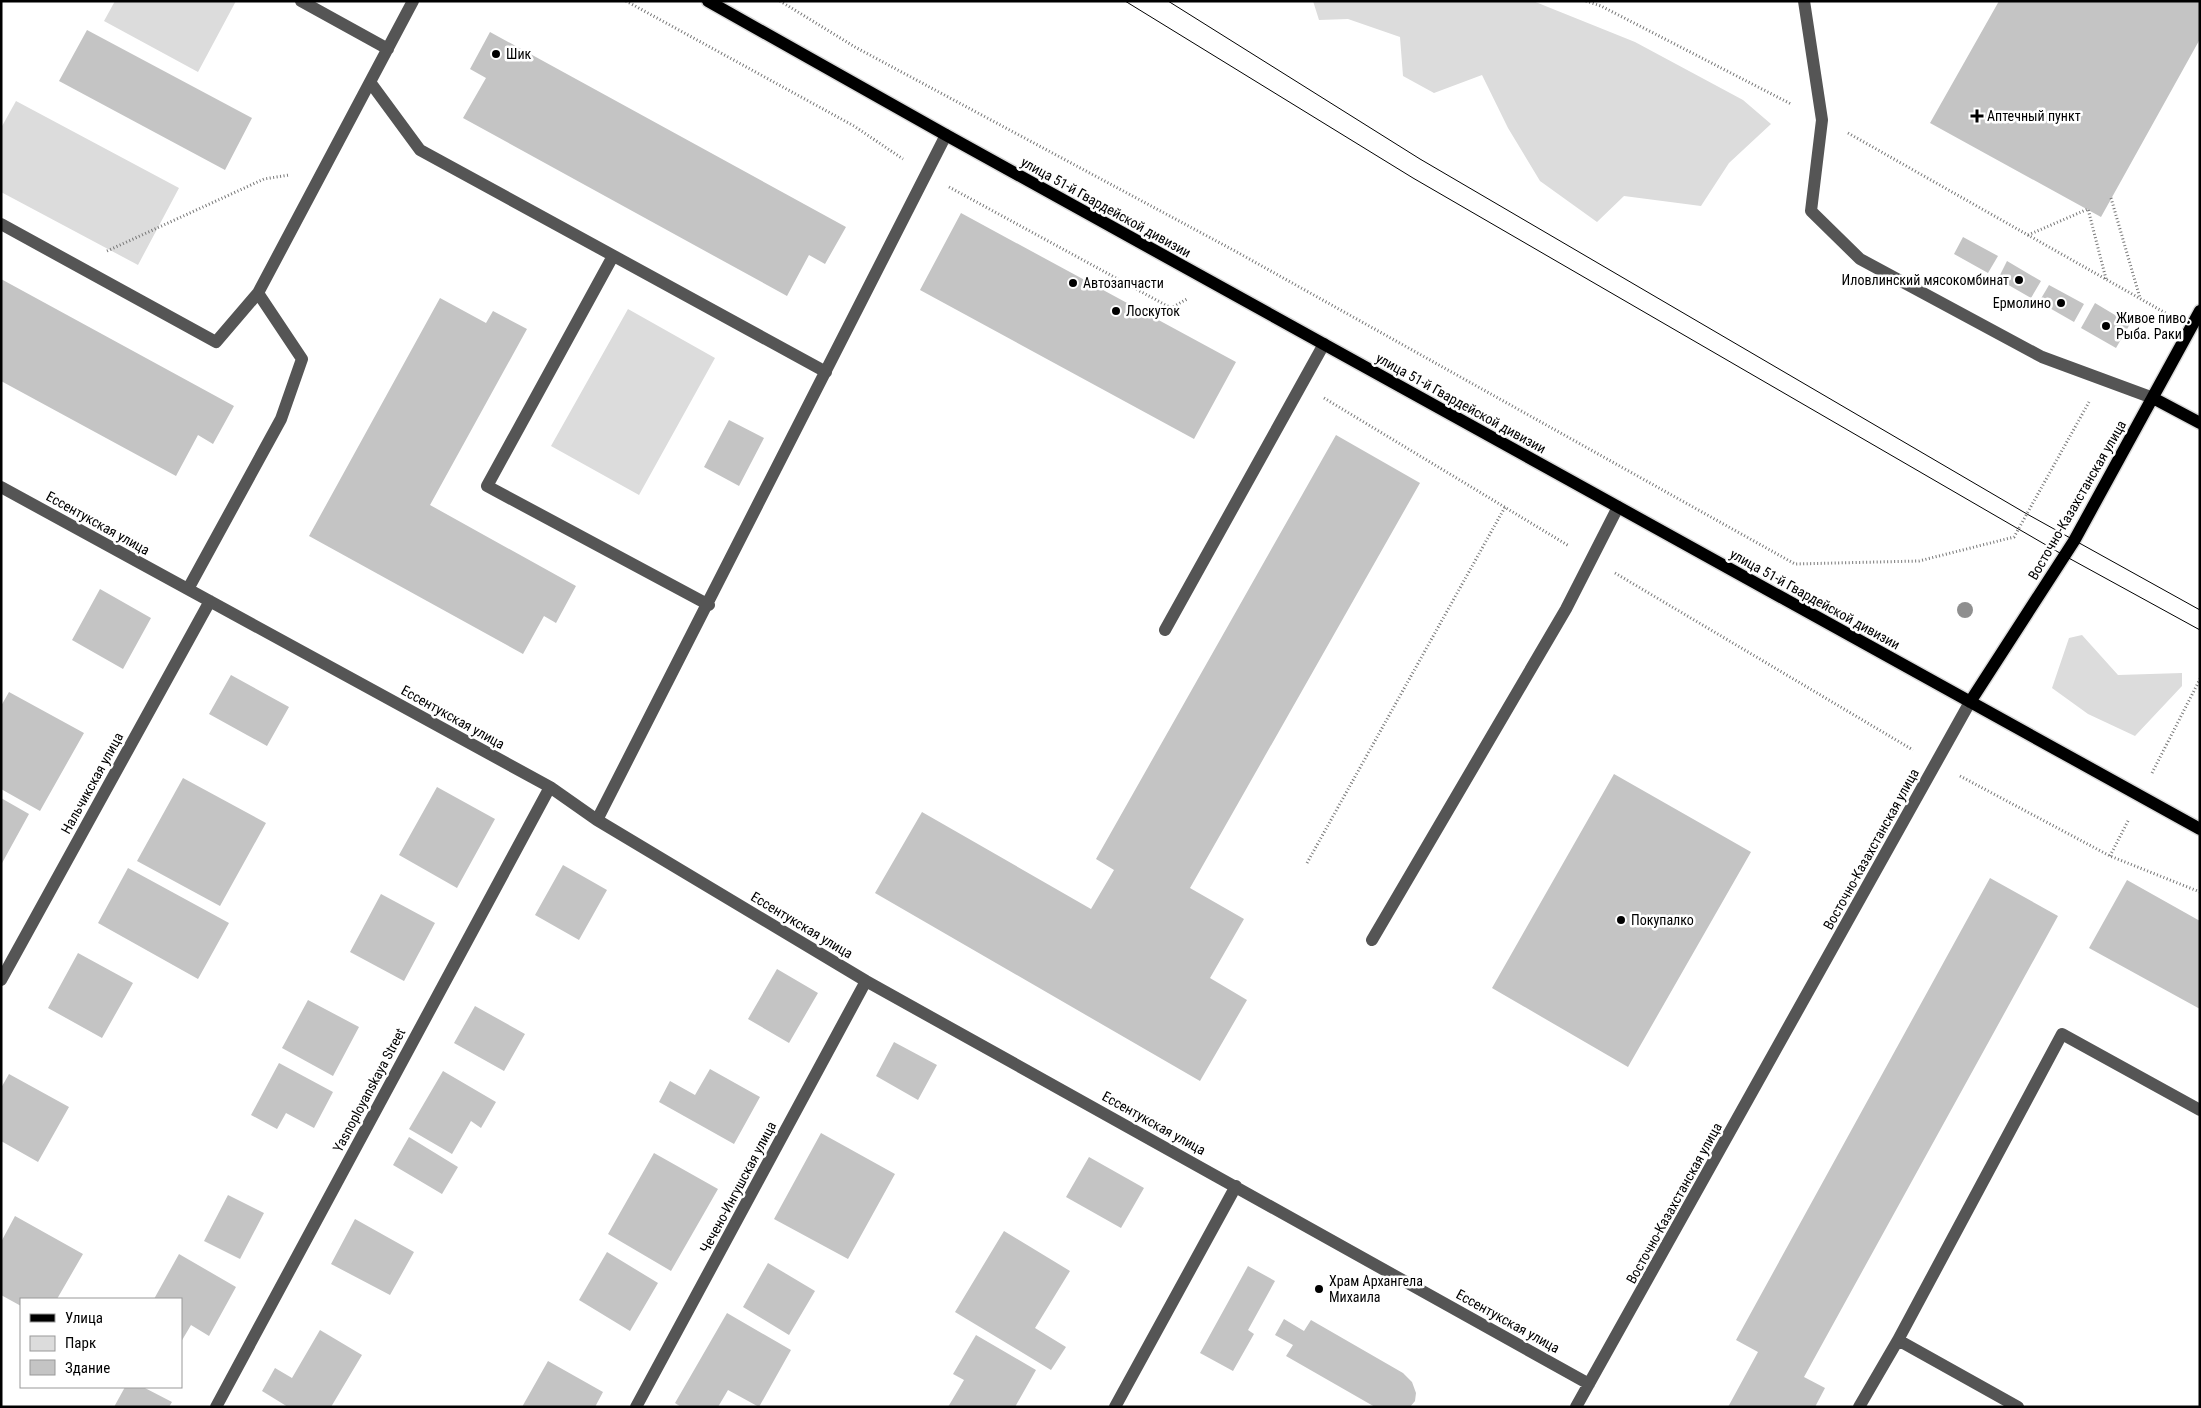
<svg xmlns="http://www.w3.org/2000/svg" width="2201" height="1408" viewBox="0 0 2201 1408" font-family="'Roboto Condensed',sans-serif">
  <rect width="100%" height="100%" fill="#fff"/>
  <path fill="#dcdcdc" d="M115 1H236L198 72 104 21Z
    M1313 1H1533L1635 42 1743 100 1771 124 1729 163 1701 206 1624 196 1597 222 1540 181 1508 128 1482 75 1434 93 1403 76 1400 37 1348 19 1319 20Z
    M16 101 179 188 138 265 1 192V128Z
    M628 309 715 358 639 495 551 446Z
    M2082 635 2118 675 2182 673V686L2135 736 2088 714 2052 688 2069 638Z"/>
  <path fill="#c4c4c4" d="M1999 1H2200V39L2101 217 1930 123Z
    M87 30 252 118 225 170 59 81Z
    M490 32 846 227 825 264 809 255 787 296 463 118 486 78 470 69Z
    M961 213 1236 362 1194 439 920 290Z
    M1963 237 1998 256 1988 273 1954 254Z
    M2007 261 2041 281 2031 298 1998 279Z
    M1 279 234 406 213 444 198 435 176 476 1 381Z
    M2049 285 2084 304 2074 322 2039 302Z
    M440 298 486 323 493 311 527 329 430 505 576 586 556 623 544 616 523 654 309 536Z
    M2095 303 2130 324 2116 348 2081 328Z
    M729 420 764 438 739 486 704 467Z
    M1336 435 1420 483 1190 888 1244 919 1210 978 1247 1000 1200 1081 875 893 922 812 1091 909 1114 870 1096 859Z
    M100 589 151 618 123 669 72 640Z
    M231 675 289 707 267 746 209 714Z
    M9 692 84 733 40 811 1 789V706Z
    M1614 774 1751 852 1628 1067 1492 988Z
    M183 778 266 823 220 906 137 861Z
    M437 787 495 819 457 888 399 855Z
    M1 798 29 814 1 865Z
    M563 865 607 890 579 940 535 915Z
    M128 868 229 923 198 979 98 923Z
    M1990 878 2058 916 1804 1377 1825 1388 1815 1407H1728L1758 1352 1736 1340Z
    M2127 880 2200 921V1009L2089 948Z
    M381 894 435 923 404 981 350 952Z
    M78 953 133 983 102 1038 48 1008Z
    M777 969 818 993 789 1043 748 1019Z
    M308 1000 359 1027 333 1076 282 1048Z
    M475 1006 525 1034 504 1071 454 1043Z
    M894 1042 937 1065 918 1100 876 1076Z
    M279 1063 333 1092 314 1128 286 1113 277 1129 251 1115Z
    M710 1069 760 1097 734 1144 659 1102 670 1081 695 1095Z
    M443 1071 496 1102 481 1128 471 1121 452 1154 409 1129Z
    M9 1074 69 1107 38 1162 1 1141V1088Z
    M821 1133 895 1174 848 1259 774 1219Z
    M409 1137 458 1167 442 1194 393 1165Z
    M654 1153 718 1189 671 1271 608 1234Z
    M1089 1157 1144 1188 1121 1228 1066 1197Z
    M228 1195 264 1213 240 1259 204 1241Z
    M15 1216 83 1254 57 1299H21V1306L1 1295V1242Z
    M355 1219 414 1252 390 1295 331 1264Z
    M1004 1231 1070 1271 1035 1328 1066 1347 1051 1370 955 1312Z
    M607 1252 658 1283 630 1331 579 1300Z
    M179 1254 236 1287 209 1336 191 1325 181 1342V1299H154Z
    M768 1263 815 1291 789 1335 743 1307Z
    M1248 1266 1275 1281 1248 1330 1254 1334 1233 1371 1200 1353Z
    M727 1313 791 1350 759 1407 728 1390 718 1407H681L675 1403Z
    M1284 1319 1304 1331 1311 1320 1403 1373 1412 1382 1416 1393 1415 1401 1410 1407H1375L1286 1356 1293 1345 1275 1335Z
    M320 1330 362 1355 331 1407H288L262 1391 275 1368 292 1378Z
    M976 1335 1036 1370 1015 1407H948L964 1380 953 1374Z
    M548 1361 603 1392 595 1407H522Z
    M125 1387H143L172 1402 169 1407H114Z"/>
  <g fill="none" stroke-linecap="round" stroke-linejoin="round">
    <g stroke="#dbdbdb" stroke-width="15">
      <path id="major" d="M708 1 946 135 2200 829
        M2153 398 2200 423
        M1970 702 2074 541 2200 311"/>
    </g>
    <path stroke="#777" stroke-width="3" stroke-dasharray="1 2.5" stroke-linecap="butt" d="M626 1 854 126 903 159
      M780 1 855 47 1235 251 1795 564 1919 561 2014 537 2089 402
      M1586 1 1601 6 1791 104
      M1848 133 2169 315
      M949 187 1171 308 1187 299
      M2111 198 2140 298
      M2028 235 2088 209 2106 279
      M107 251 264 179 289 175
      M1324 398 1569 546
      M1615 573 1913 750
      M2152 773 2200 679
      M1960 776 2110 856 2200 892
      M2110 856 2129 819
      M1307 863 1505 507"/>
    <path stroke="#555" stroke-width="12" d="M301 1 388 49
      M1804 1 1822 120 1811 211 1860 259 2042 357 2153 398
      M370 82 420 150 826 372
      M1 224 216 342 258 293
      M613 256 487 486 709 605
      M1 487 550 787 597 820 866 981 1589 1384
      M188 589 281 419 302 359 258 293 413 1
      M1165 630 1324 344
      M597 820 946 135
      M1372 940 1566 609 1618 507
      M1 980 210 601
      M1898 1340 2018 1407
      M216 1407 550 787
      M636 1407 866 981
      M1115 1407 1236 1186
      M1576 1407 1970 702
      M1859 1407 1898 1340 2062 1034 2200 1110"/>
    <use href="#major" stroke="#000" stroke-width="12"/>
    <path stroke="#000" stroke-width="1" d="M1125 1 1413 178 2065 556 2200 630
      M1168 1 1420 159 2027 514 2200 610"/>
  </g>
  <circle fill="#8f8f8f" cx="1965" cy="610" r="8"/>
  <g fill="#000" stroke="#fff" stroke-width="2">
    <circle cx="496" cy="54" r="5"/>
    <path d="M1974.5 108.5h5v5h5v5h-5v5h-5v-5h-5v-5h5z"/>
    <circle cx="2019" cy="280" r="5"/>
    <circle cx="1073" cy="283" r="5"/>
    <circle cx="2061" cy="303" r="5"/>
    <circle cx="1116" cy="311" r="5"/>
    <circle cx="2106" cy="326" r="5"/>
    <circle cx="1621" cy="920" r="5"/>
    <circle cx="1319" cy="1289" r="5"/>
  </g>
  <g text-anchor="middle" stroke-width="5" stroke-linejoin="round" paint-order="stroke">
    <g font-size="14" fill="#000" stroke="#fff" text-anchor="start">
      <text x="506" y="59">Шик</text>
      <text x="1987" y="121">Аптечный пункт</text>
      <text x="2009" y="285" text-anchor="end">Иловлинский мясокомбинат</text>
      <text x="1083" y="288">Автозапчасти</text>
      <text x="2051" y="308" text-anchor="end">Ермолино</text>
      <text x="1126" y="316">Лоскуток</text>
      <text x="2116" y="323">Живое пиво.<tspan x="2116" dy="16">Рыба. Раки</tspan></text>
      <text x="1631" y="925">Покупалко</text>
      <text x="1329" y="1286">Храм Архангела<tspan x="1329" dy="16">Михаила</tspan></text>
    </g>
    <g font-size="14" fill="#000" stroke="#fff">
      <text transform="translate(1106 207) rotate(29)" y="5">улица 51-й Гвардейской дивизии</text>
      <text transform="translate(1461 403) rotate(29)" y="5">улица 51-й Гвардейской дивизии</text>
      <text transform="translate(2077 500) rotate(-60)" y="5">Восточно-Казахстанская улица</text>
      <text transform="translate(98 523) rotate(29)" y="5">Ессентукская улица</text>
      <text transform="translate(1815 599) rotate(29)" y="5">улица 51-й Гвардейской дивизии</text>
      <text transform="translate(453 717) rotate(29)" y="5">Ессентукская улица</text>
      <text transform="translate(92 783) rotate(-61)" y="5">Нальчикская улица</text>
      <text transform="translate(1871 849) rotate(-61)" y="5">Восточно-Казахстанская улица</text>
      <text transform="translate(802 925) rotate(31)" y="5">Ессентукская улица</text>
      <text transform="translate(369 1090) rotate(-62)" y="5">Yasnoployanskaya Street</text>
      <text transform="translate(1154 1123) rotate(29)" y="5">Ессентукская улица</text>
      <text transform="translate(738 1187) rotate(-62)" y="5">Чечено-Ингушская улица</text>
      <text transform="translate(1674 1203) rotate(-61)" y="5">Восточно-Казахстанская улица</text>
      <text transform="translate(1508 1321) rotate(29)" y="5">Ессентукская улица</text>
    </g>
  </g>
  <rect width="2201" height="1408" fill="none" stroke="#000000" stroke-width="5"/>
  <rect x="20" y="1298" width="162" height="90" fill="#ffffff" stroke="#999999"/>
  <rect x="30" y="1314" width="25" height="8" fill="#000000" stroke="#999999"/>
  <text x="65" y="1323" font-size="15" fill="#000000">Улица</text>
  <rect x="30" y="1336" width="25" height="15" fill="#dcdcdc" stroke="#999999"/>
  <text x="65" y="1348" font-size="15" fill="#000000">Парк</text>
  <rect x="30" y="1360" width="25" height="15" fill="#c4c4c4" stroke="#999999"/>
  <text x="65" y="1373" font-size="15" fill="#000000">Здание</text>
</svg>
